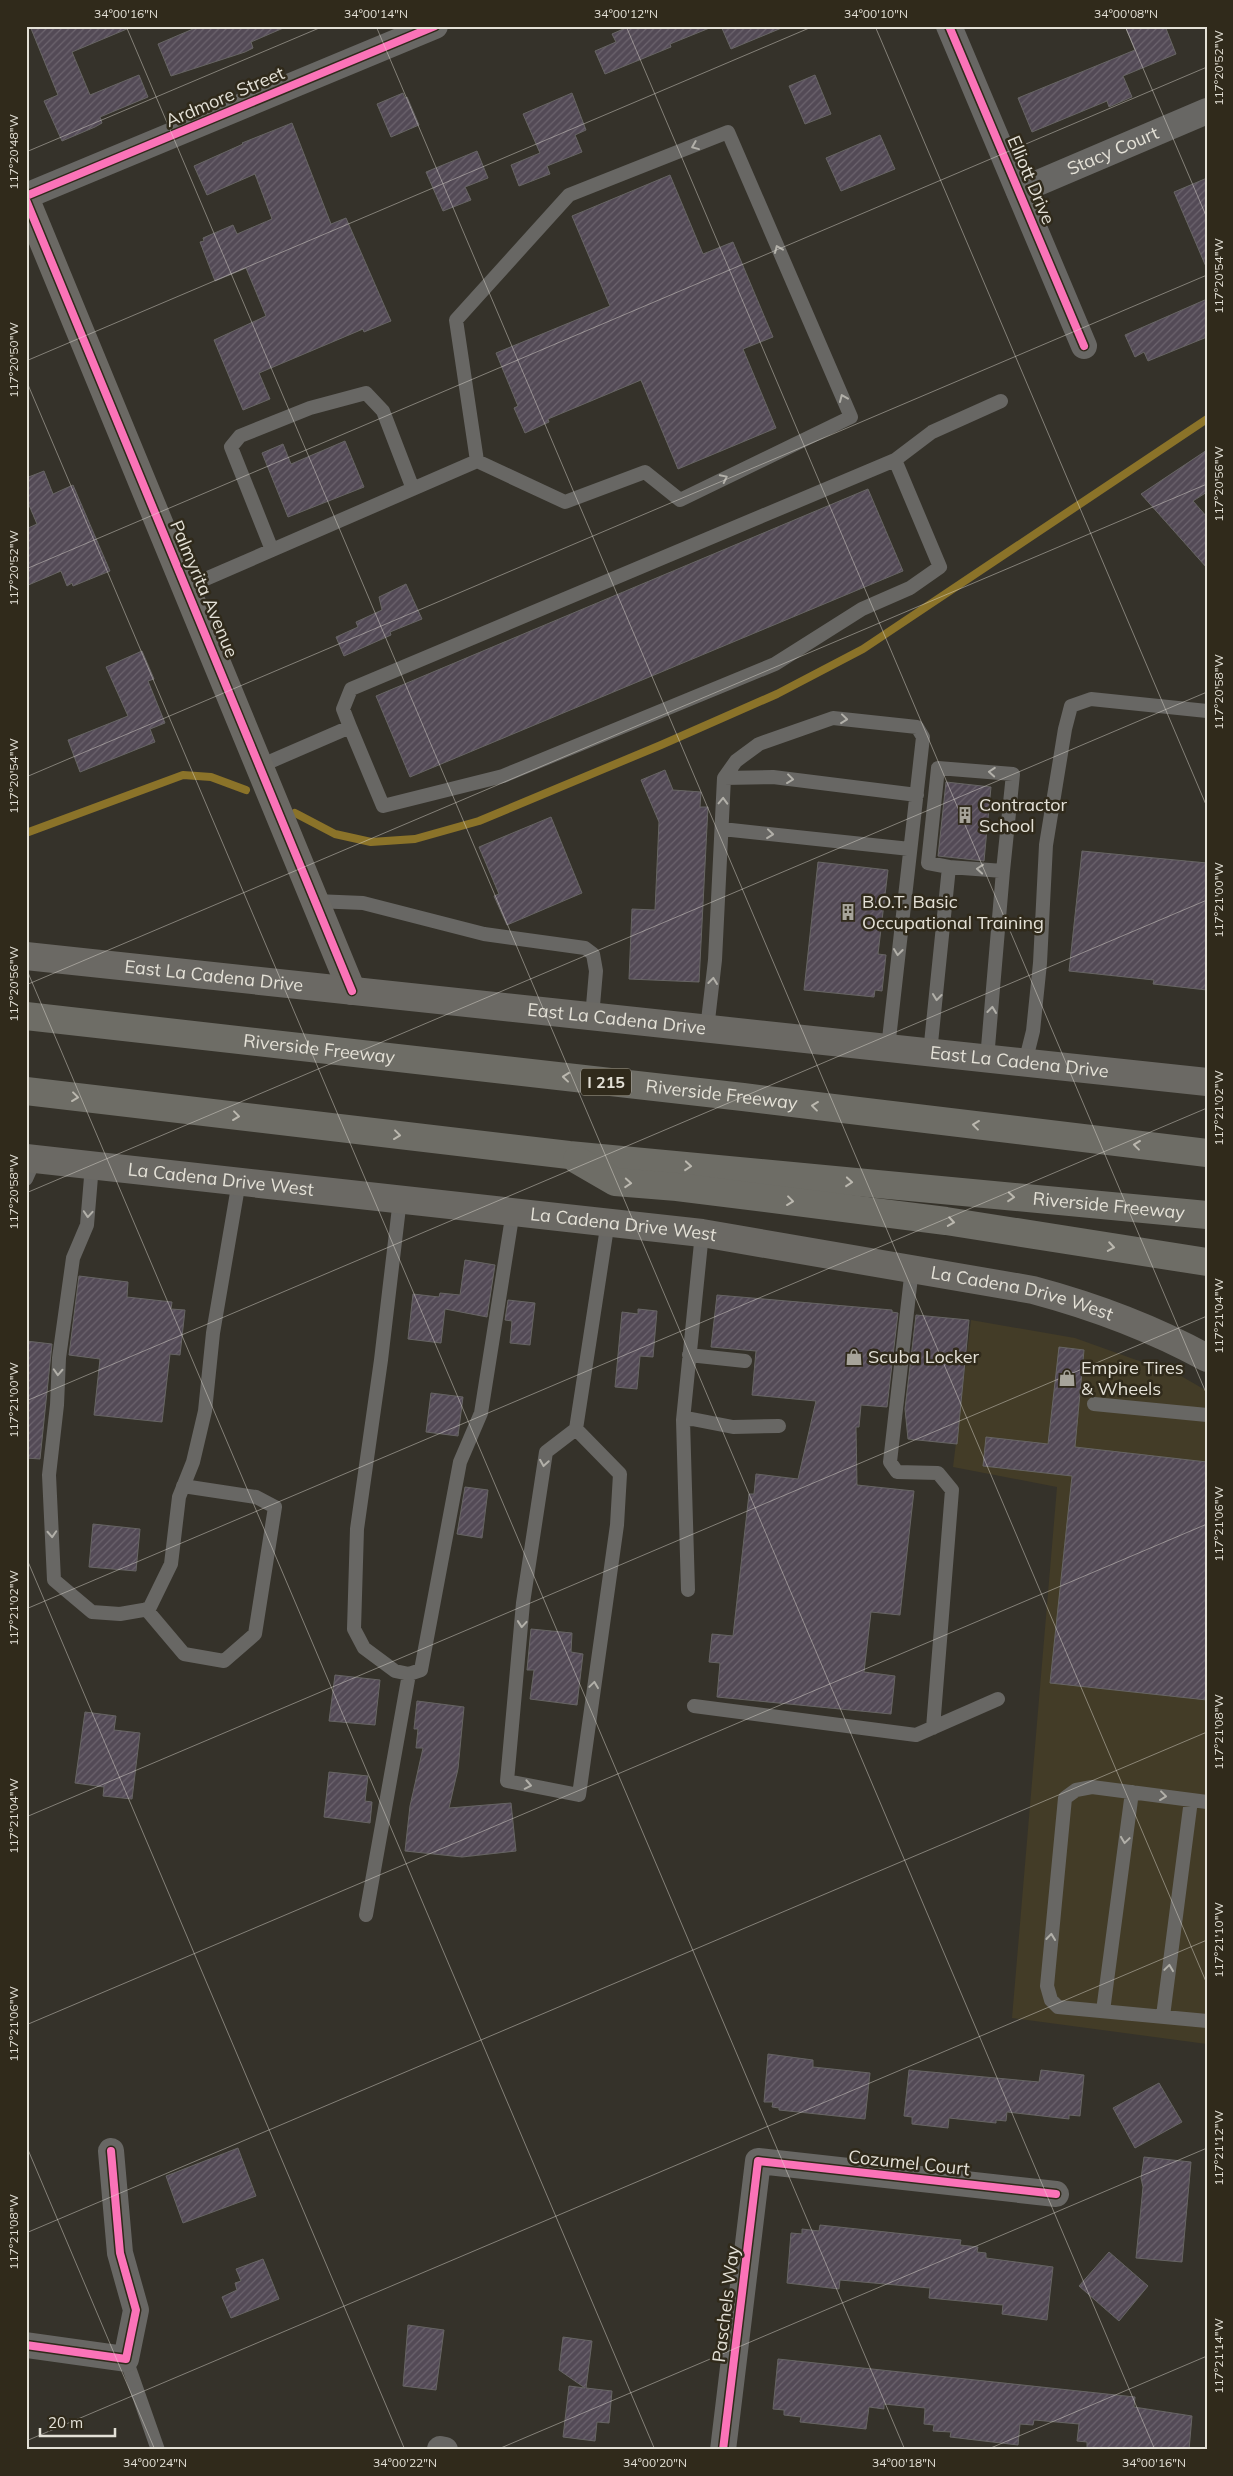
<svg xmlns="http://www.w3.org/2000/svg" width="1233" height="2476" viewBox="0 0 1233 2476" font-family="Mulish,sans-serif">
  <defs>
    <pattern id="building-hatch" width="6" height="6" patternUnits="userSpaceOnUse" patternTransform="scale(1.25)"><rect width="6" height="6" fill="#534a56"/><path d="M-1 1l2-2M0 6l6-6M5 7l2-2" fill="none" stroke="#6c646e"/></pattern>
  </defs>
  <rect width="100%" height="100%" fill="#35322a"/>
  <path fill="#433c27" d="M971 1320 1075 1338 1181 1376 1207 1391V2044L1012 2018 1057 1487 953 1467Z"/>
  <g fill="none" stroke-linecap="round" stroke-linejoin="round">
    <path stroke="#8b7329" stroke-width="8" d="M295 813 335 834 371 842 415 839 479 821 661 745 777 694 863 649 1207 419
      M26 833 183 775 211 777 246 790"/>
  </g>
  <path fill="url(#building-hatch)" stroke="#676564" d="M30 26H134L72 52 90 95 139 75 148 97 100 117 102 123 95 127 62 141 44 101 58 95Z
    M200 26H288L251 42 253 48 245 52 171 76 158 44Z
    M630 26H712V27L670 44 671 47 605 74 595 51 616 42 612 34Z
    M721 26H784V27L731 49Z
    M1125 26H1165L1176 54 1123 76 1132 97 1109 107 1107 101 1032 132 1018 98 1135 50Z
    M815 75 831 114 805 124 789 86Z
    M403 93 405 98 407 97 419 125 391 137 377 104Z
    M572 93 586 130 575 135 582 152 547 166 550 174 519 186 511 165 540 153 523 114Z
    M292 123 331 224 346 218 391 321 364 332 363 329 259 373 270 399 243 410 214 340 266 316 246 268 215 281 200 242 204 241 203 238 233 225 237 234 272 219 255 174 207 195 194 166 243 144 242 143Z
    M880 135 895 169 841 191 826 158Z
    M477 151 488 178 465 187 471 200 443 211 426 172Z
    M670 175 703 254 733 242 773 337 743 349 776 428 678 469 641 380 548 419 549 422 525 433 514 408 518 406 496 353 610 306 572 216Z
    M1207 178V269L1174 192Z
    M1207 299V337L1148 361 1144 352 1135 357 1125 335Z
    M345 441 364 487 288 517 262 453 283 444 291 464Z
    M1207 450V492L1193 501 1207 517V568L1141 494Z
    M44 471 53 494 73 485 110 571 73 586 72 583 67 586 61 571 26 586V529L37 524 26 498V478Z
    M868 489 903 571 410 777 376 696Z
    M406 584 422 619 390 632 391 635 344 656 336 637 358 627 356 622 382 610 379 597Z
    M142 651 154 679 148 681 165 723 150 729 155 742 80 772 68 740 128 716 106 667Z
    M665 770 673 790 701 792 700 807H708L699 982 629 979 632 909 655 910 659 822 641 780Z
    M946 782 991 787 984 861 938 856Z
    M551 817 582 893 507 925 494 896 499 894 479 847Z
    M1082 851 1207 863V990L1153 984 1154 980 1069 971Z
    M818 862 888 870 878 954 886 955 882 991 875 990 874 997 804 990Z
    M465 1260 495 1265 487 1317 445 1309 441 1343 408 1339 413 1294 439 1297 440 1293 460 1295Z
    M79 1276 128 1282 127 1297 172 1302 171 1309 185 1310 180 1355 170 1354 162 1422 94 1415 100 1359 69 1355Z
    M717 1295 892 1310V1312L898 1313 887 1407 861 1405 859 1427H856L857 1485 914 1491 900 1615 871 1612 864 1672 895 1676 891 1714 717 1697 720 1663 709 1662 712 1634 733 1636 749 1494H754L756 1474 798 1479 816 1401 752 1395 756 1351 711 1347Z
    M508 1300 535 1303 530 1345 510 1343 512 1321 505 1320Z
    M638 1309 657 1311 653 1357 640 1356 637 1389 615 1387 622 1312 638 1314Z
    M916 1315 969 1320 957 1444 908 1439 905 1409Z
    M26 1341 52 1344 40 1459 26 1458Z
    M1059 1347 1084 1350 1075 1447 1207 1462V1700L1050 1683 1072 1476 983 1466 986 1437 1048 1444Z
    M431 1393 463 1397 458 1436 426 1432Z
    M465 1487 488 1490 482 1538 457 1534Z
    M93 1524 140 1529 136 1571 89 1567Z
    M531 1629 572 1633 571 1652 583 1654 577 1705 530 1699 534 1670H527Z
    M335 1675 380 1680 375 1725 329 1721Z
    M417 1701 464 1707 458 1769 449 1808 511 1803 516 1851 462 1857 405 1851 410 1806 423 1748H416L418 1729H414Z
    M85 1712 116 1716 114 1730 140 1733 132 1799 103 1796 104 1787 75 1783Z
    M329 1772 368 1776 365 1801 372 1802 370 1823 324 1817Z
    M768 2054 813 2060V2067L870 2073 865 2119 779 2110V2108L772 2107 773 2102H764Z
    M909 2070 1039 2082 1041 2070 1084 2075 1080 2116 1069 2115V2119L1007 2112 1006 2121 996 2120V2123L949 2118 948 2128 912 2124V2117L904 2116Z
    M1159 2083 1182 2122 1135 2148 1113 2108Z
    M238 2148 256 2196 183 2223 166 2176Z
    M1144 2157 1191 2162 1182 2262 1136 2258 1143 2187 1141 2178Z
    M820 2225 961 2240 960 2245 978 2247 977 2252 986 2253V2258L1053 2267 1047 2320 1002 2314 1003 2305 929 2298 930 2288 840 2280 839 2289 787 2283 791 2233 802 2234V2229L819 2231Z
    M1109 2252 1148 2286 1119 2321 1079 2286Z
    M263 2259 279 2299 231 2318 222 2297 237 2290 235 2283 241 2281 236 2269Z
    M408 2325 444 2330 436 2390 403 2386Z
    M563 2337 592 2341 586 2388 612 2391 609 2423 597 2422 595 2441 563 2437 569 2386 585 2388 559 2370Z
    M778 2359 1135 2397 1134 2407 1192 2416 1189 2450 1087 2448V2442L1077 2441 1079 2424 1034 2420 1033 2425 1020 2424 1018 2445 950 2437 951 2432 933 2431 934 2425 924 2424 925 2408 884 2404V2409L869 2407 866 2429 800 2422 801 2417 784 2415V2410L773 2409Z"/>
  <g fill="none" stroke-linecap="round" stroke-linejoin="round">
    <path stroke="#686764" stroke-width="14" d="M895 460 932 432 1001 401
      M272 550 231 447 240 436 310 408 366 393 383 411 413 489
      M187 587 477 461 565 502 645 472 680 500 851 417 728 132 569 195 456 320 477 461
      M260 766 350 727 383 806 503 776 775 664 862 609 910 588 940 567 895 460 351 689 343 709 350 727
      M724 778 773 777 917 795
      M722 829 910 849
      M949 867 928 863 938 768 1013 774 1003 871
      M315 901 363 903 484 934 585 948 593 954 596 971 592 1017
      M707 1029 715 960 724 778 736 761 759 744 833 718 917 727 923 737 888 1048
      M930 1053 949 867 1003 871 987 1059
      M1025 1063 1033 1031 1040 963 1046 845 1065 729 1071 706 1091 699 1207 711
      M92 1165 87 1225 73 1258 59 1358 57 1405 49 1475 54 1580 92 1612 120 1614 149 1609 171 1564 179 1497 193 1462 205 1411 213 1333 239 1181
      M26 1179 35 1159
      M400 1199 381 1360 357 1529 354 1629 364 1648 395 1671 409 1674
      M702 1233 683 1420 692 1419 733 1427 779 1426
      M912 1268 890 1462 897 1472 938 1473 952 1490 933 1728
      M689 1355 745 1361
      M1094 1404 1207 1415
      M683 1420 688 1590
      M576 1429 620 1474 617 1525 579 1795 507 1781 523 1603 546 1452 576 1429 608 1221
      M146 1609 184 1654 224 1661 255 1634 275 1507 256 1497 183 1486
      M694 1706 916 1735 998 1699
      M1207 1802 1092 1787 1076 1790 1065 1798 1047 1986 1051 2000 1058 2007 1207 2021
      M366 1915 409 1674 421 1670 460 1462 481 1413 513 1211
      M1103 2011 1132 1792
      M1163 2016 1191 1800
      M126 2359 158 2450"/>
    <g stroke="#686764" stroke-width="26">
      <path d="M949 26 1084 346"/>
      <path id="s1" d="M1019 191 1207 111"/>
      <path d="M26 196 435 26"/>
      <path d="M26 2345 126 2359 136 2310 120 2253 111 2151"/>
      <path d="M440 2449 445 2450"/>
      <path d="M723 2450 758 2161 1056 2194"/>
    </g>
    <g stroke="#6b6964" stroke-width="28">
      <path d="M26 200 352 991"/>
      <path id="s2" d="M26 956 1207 1082"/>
      <path id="s3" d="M26 1158 702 1233 1033 1290C1093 1306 1152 1328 1207 1358"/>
    </g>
    <g stroke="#6e6d66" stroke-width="28">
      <path id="s4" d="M26 1016 743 1097 1207 1153"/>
      <path id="s5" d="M26 1091 569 1155 1207 1215"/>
      <path d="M577 1160 615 1182 677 1187 946 1221 1207 1262"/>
    </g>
    <g stroke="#302a1b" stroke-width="11">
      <path id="cycleway" d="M949 26 1084 346
        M26 196 435 26
        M26 200 352 991
        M26 2345 126 2359 136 2310 120 2253 111 2151
        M723 2450 758 2161 1056 2194"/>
    </g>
    <use href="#cycleway" stroke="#fb73b8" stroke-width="8"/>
  </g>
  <defs><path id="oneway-chevron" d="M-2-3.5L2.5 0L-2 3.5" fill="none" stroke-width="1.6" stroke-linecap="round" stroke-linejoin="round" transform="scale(1.25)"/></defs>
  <g stroke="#b2b0a9">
    <use href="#oneway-chevron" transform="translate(695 146) rotate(158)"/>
    <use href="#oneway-chevron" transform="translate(778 249) rotate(-113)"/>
    <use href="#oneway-chevron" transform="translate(843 398) rotate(-113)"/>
    <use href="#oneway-chevron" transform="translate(724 478) rotate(-26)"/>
    <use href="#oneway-chevron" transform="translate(844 719) rotate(6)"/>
    <use href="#oneway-chevron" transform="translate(992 772) rotate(-176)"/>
    <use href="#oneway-chevron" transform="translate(790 779) rotate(7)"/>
    <use href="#oneway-chevron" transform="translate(723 801) rotate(-88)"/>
    <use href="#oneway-chevron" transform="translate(770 834) rotate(6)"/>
    <use href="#oneway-chevron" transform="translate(980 869) rotate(-175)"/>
    <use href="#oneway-chevron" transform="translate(898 952) rotate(97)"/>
    <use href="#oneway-chevron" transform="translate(713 981) rotate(-83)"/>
    <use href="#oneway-chevron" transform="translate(937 997) rotate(96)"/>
    <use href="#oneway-chevron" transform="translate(992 1010) rotate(-84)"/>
    <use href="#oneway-chevron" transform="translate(88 1214) rotate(94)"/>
    <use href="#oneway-chevron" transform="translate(58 1372) rotate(93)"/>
    <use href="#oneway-chevron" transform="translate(544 1463) rotate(99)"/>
    <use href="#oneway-chevron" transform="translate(52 1534) rotate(87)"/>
    <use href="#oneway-chevron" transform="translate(522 1624) rotate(95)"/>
    <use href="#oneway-chevron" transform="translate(594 1685) rotate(-82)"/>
    <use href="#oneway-chevron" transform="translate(528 1785) rotate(11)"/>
    <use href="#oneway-chevron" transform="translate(1163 1796) rotate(7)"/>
    <use href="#oneway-chevron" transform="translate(1125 1840) rotate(98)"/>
    <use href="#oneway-chevron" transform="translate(1051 1937) rotate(-84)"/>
    <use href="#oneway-chevron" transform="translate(1169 1968) rotate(-82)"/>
  </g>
  <g stroke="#bbb8af">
    <use href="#oneway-chevron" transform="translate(566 1077) rotate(-174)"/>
    <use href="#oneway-chevron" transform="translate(75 1097) rotate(7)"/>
    <use href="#oneway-chevron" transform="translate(815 1106) rotate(-173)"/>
    <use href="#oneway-chevron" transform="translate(236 1116) rotate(7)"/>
    <use href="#oneway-chevron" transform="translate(976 1125) rotate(-173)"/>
    <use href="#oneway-chevron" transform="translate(397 1135) rotate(7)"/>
    <use href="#oneway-chevron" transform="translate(1137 1145) rotate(-173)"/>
    <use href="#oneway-chevron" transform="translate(688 1166) rotate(5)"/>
    <use href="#oneway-chevron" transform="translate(849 1182) rotate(5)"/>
    <use href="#oneway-chevron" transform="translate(628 1183) rotate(4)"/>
    <use href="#oneway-chevron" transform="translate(1011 1197) rotate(5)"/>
    <use href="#oneway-chevron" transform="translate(790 1201) rotate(7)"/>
    <use href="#oneway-chevron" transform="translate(951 1222) rotate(9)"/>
    <use href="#oneway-chevron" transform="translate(1111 1247) rotate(9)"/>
  </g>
  <path fill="none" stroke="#e4e1d7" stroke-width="1" stroke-opacity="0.45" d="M126 26 1155 2450M376 26 1207 1984M626 26 1207 1395M875 26 1207 807M1125 26 1207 218M26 152 324 26M26 361 814 26M26 380 905 2450M26 569 1207 67M26 777 1207 275M26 968 655 2450M26 985 1207 484M26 1193 1207 692M26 1401 1207 900M26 1557 405 2450M26 1609 1207 1108M26 1817 1207 1316M26 2025 1207 1524M26 2145 155 2450M26 2233 1207 1732M26 2441 1207 1940M496 2450 1207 2148M986 2450 1207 2356"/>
  <defs>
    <g id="building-bare" transform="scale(1.35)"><path d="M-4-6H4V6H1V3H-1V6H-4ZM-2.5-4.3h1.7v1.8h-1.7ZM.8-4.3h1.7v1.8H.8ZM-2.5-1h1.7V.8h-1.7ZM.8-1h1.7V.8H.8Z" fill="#a7a49a" stroke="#302a1b" stroke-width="2.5" paint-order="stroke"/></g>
    <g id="shop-bare" transform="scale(1.35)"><path d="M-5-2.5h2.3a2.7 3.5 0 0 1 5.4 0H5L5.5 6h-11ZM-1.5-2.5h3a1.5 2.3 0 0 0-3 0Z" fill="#a7a49a" stroke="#302a1b" stroke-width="2.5" paint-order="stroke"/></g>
  </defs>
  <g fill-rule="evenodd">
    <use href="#building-bare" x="965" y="815"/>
    <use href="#building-bare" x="848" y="912"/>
    <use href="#shop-bare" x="854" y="1357"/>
    <use href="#shop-bare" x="1067" y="1378"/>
  </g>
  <g text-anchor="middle" stroke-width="5" stroke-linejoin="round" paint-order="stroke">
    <rect fill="#302a1b" stroke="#aeaa9f" stroke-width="1" x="581" y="1068.5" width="50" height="27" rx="4"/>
    <g font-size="16" font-weight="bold" fill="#e4e1d7">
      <text x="606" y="1088">I 215</text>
    </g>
    <g font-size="18" fill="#e4e1d7" stroke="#302a1b">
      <text transform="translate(225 97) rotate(-23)" y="6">Ardmore Street</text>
      <text dy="6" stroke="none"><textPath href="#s1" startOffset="102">Stacy Court</textPath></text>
      <text transform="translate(1031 180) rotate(67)" y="6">Elliott Drive</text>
      <text transform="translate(204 589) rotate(67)" y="6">Palmyrita Avenue</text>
      <text dy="6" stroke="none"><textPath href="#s2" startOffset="189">East La Cadena Drive</textPath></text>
      <text dy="6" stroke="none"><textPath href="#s2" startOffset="594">East La Cadena Drive</textPath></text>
      <text dy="6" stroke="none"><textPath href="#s4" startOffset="295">Riverside Freeway</textPath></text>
      <text dy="6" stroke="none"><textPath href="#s2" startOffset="999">East La Cadena Drive</textPath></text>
      <text dy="6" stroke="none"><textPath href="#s4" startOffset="700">Riverside Freeway</textPath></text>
      <text dy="6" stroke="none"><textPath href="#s3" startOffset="196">La Cadena Drive West</textPath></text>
      <text dy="6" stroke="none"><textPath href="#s5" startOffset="1089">Riverside Freeway</textPath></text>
      <text dy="6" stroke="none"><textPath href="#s3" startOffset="601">La Cadena Drive West</textPath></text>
      <text dy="6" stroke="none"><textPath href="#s3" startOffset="1006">La Cadena Drive West</textPath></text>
      <text transform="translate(909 2163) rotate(6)" y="6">Cozumel Court</text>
      <text transform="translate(726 2304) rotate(-83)" y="6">Paschels Way</text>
    </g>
    <g font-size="18" fill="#e4e1d7" stroke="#302a1b" text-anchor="start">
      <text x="979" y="811">Contractor<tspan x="979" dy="21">School</tspan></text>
      <text x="862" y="908">B.O.T. Basic<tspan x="862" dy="21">Occupational Training</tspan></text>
      <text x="868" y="1363">Scuba Locker</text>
      <text x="1081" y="1374">Empire Tires<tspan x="1081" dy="21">&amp; Wheels</tspan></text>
    </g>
  </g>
  <rect width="1233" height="2476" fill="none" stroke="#302a1b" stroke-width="55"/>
  <path d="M40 2428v8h75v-8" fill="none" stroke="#e4e1d7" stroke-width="2.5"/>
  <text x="48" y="2428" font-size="15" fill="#e4e1d7" stroke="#302a1b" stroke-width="4" paint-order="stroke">20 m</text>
  <rect x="28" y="28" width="1178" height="2420" fill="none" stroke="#e4e1d7" stroke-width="2"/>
  <g font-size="12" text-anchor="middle" fill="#e4e1d7">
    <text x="126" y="18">34°00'16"N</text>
    <text x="376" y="18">34°00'14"N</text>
    <text x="626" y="18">34°00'12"N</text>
    <text x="876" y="18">34°00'10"N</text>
    <text x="1126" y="18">34°00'08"N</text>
    <text transform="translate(1219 68) rotate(-90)" y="4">117°20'52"W</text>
    <text transform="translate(14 152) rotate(-90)" y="4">117°20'48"W</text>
    <text transform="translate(1219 276) rotate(-90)" y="4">117°20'54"W</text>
    <text transform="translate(14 360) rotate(-90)" y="4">117°20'50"W</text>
    <text transform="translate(1219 484) rotate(-90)" y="4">117°20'56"W</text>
    <text transform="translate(14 568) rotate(-90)" y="4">117°20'52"W</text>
    <text transform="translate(1219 692) rotate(-90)" y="4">117°20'58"W</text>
    <text transform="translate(14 776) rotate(-90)" y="4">117°20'54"W</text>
    <text transform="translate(1219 900) rotate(-90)" y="4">117°21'00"W</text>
    <text transform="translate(14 984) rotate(-90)" y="4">117°20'56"W</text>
    <text transform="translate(1219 1108) rotate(-90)" y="4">117°21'02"W</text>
    <text transform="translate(14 1192) rotate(-90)" y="4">117°20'58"W</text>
    <text transform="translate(1219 1316) rotate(-90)" y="4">117°21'04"W</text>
    <text transform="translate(14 1400) rotate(-90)" y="4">117°21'00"W</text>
    <text transform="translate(1219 1524) rotate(-90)" y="4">117°21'06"W</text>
    <text transform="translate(14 1608) rotate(-90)" y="4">117°21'02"W</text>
    <text transform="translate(1219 1732) rotate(-90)" y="4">117°21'08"W</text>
    <text transform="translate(14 1816) rotate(-90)" y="4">117°21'04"W</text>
    <text transform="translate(1219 1940) rotate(-90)" y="4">117°21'10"W</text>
    <text transform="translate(14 2024) rotate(-90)" y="4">117°21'06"W</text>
    <text transform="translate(1219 2148) rotate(-90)" y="4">117°21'12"W</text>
    <text transform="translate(14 2232) rotate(-90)" y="4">117°21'08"W</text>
    <text transform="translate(1219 2356) rotate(-90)" y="4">117°21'14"W</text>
    <text x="155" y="2467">34°00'24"N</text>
    <text x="405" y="2467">34°00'22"N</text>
    <text x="655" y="2467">34°00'20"N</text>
    <text x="904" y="2467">34°00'18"N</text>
    <text x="1154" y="2467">34°00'16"N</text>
  </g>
</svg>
